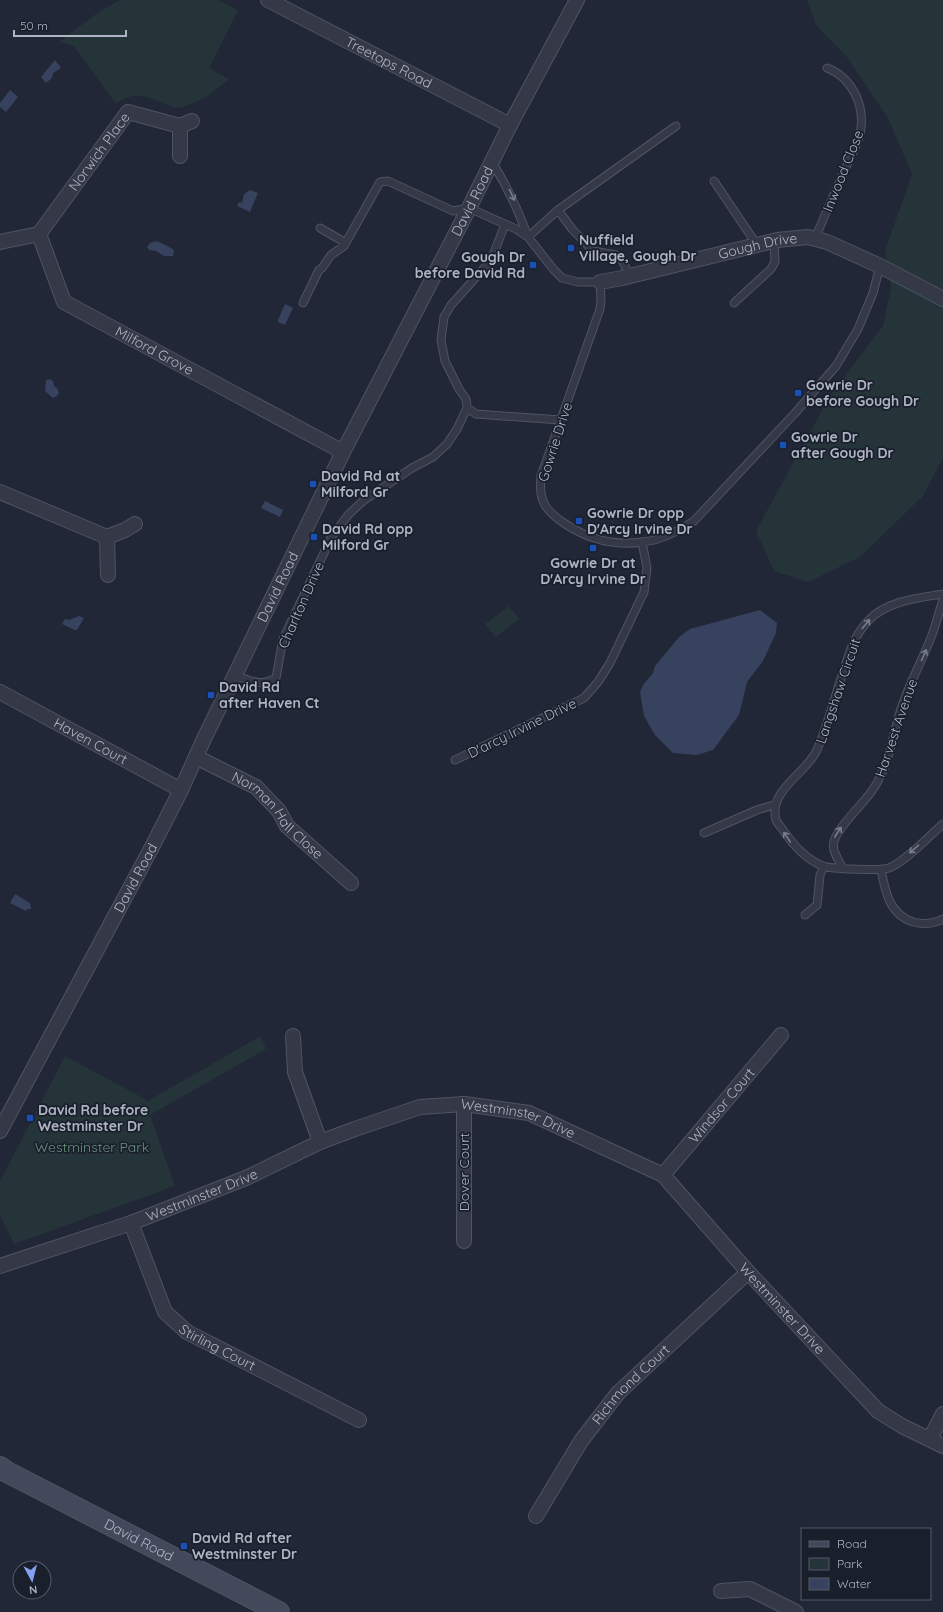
<svg xmlns="http://www.w3.org/2000/svg" width="943" height="1612" viewBox="0 0 943 1612" font-family="Quicksand,sans-serif">
  <rect width="100%" height="100%" fill="#212737"/>
  <path fill="#243439" d="M120 0H218L238 10 209 68 229 79C215 90 200 103 182 107 178 109 171 107 167 105 147 96 135 90 116 104L74 46 59 42 100 11Z
    M807 0H943V458L923 496 860 557 808 582 774 571 756 531 831 394 883 326 891 288 885 251 912 174 888 118 847 57 816 25Z
    M509 606 519 619 496 637 485 624Z
    M261 1036 266 1049 150 1115 175 1186 14 1244 0 1215V1181L65 1056 145 1099 146 1102Z"/>
  <path fill="#37425f" d="M55 60 61 68 53 73 52 78 46 83 41 77Z
    M10 90 18 97 6 112 0 107V103Z
    M250 190 258 193 250 212 237 206 239 202 242 203 244 194Z
    M157 241 171 248 174 250 173 256H164L156 251 149 250 147 247 150 243Z
    M285 304 293 308 285 325 278 322V320Z
    M50 379 53 381 54 386 57 388 59 393 57 396 53 398 45 391 46 380Z
    M265 501 283 510 280 517 261 508Z
    M760 610 777 623 776 633 763 661 747 682 739 715 713 750 697 755 673 753 655 735 644 716 640 692 643 685 653 673 655 666 679 637 690 629Z
    M79 616 84 618 77 630H75L62 624 65 619 69 620Z
    M15 894 30 903 31 909H27L26 911 10 903Z"/>
  <g fill="none" stroke-linecap="round" stroke-linejoin="round">
    <g stroke="#4f5462" stroke-width="9">
      <path id="lane" d="M492 162C507 186 518 209 528 237
        M714 181 757 245
        M558 210 572 229 593 251 616 255 622 260 630 276
        M320 228 346 243
        M528 237 558 210 676 126
        M815 239C825 214 836 190 847 165 852 153 860 141 861 128 864 103 851 77 827 68
        M303 303 319 270 322 268 331 255 344 246 380 182 388 181 453 211 469 208 516 229 528 237 554 270 562 278 578 282H600L601 300 600 309 541 476C540 485 540 493 543 501 549 517 578 533 594 538 609 543 628 544 643 542 662 540 678 531 694 521L795 413 836 366 858 329 873 293 880 266
        M734 303 771 269 775 262 774 241
        M467 408 476 414 561 420
        M943 594C918 598 886 601 868 621 854 636 850 651 844 669 835 696 828 724 817 750 807 773 768 790 776 820 777 823 781 827 783 830 793 845 805 859 823 866 831 869 881 871 889 868 905 862 929 836 943 824
        M235 675C251 681 260 687 276 678L283 639 332 536 349 514 363 501 412 468 433 457 447 444 457 429 467 408 466 399 459 389 445 361 441 340 444 317 451 305 487 265 494 253 505 224
        M455 760 584 698 598 682 610 663 644 592 647 568 642 542
        M704 833 757 810 776 804
        M842 867C832 849 829 844 842 827 853 811 869 799 878 781 891 758 893 731 902 706 910 682 923 659 932 635 936 624 939 612 943 600
        M881 869C885 891 889 914 913 922 924 925 933 924 943 919
        M805 915 817 905 820 875 824 866"/>
    </g>
    <g stroke="#4f5462" stroke-width="16">
      <g id="street">
        <path id="s1" d="M268 0 510 125"/>
        <path d="M180 156V126L192 121"/>
        <path id="s2" d="M39 234 128 112 180 126"/>
        <path id="s3" d="M0 242 39 234 64 302 343 452"/>
        <path id="s4" d="M600 282 622 278 777 240 808 237 827 242 880 266 943 299"/>
        <path d="M0 492 107 537"/>
        <path d="M108 575 107 537 125 530 135 524"/>
        <path id="s5" d="M0 692 181 790"/>
        <path id="s6" d="M196 757 256 787 279 811 287 826 351 883"/>
        <path d="M293 1036 295 1072 320 1142"/>
        <path id="s7" d="M0 1131 153 845 181 790 203 741 343 452 469 208 510 125 577 0"/>
        <path id="s8" d="M663 1175 781 1035"/>
        <path id="s9" d="M131 1223 165 1312 187 1332 359 1420"/>
        <path d="M464 1241V1104"/>
        <path id="s10" d="M0 1266 131 1223 246 1178 320 1142 355 1129 420 1107 464 1104 529 1113 663 1175 748 1272 878 1411 902 1426 943 1446"/>
        <path d="M930 1439 943 1414"/>
        <path id="s11" d="M536 1516 581 1441 618 1393 748 1272"/>
        <path d="M721 1591 750 1589 796 1612"/>
      </g>
    </g>
    <g stroke="#4f5462" stroke-width="22">
      <g id="secondary">
        <path id="s12" d="M0 1467 7 1472 279 1612"/>
      </g>
    </g>
    <use href="#lane" stroke="#353947" stroke-width="7"/>
    <use href="#street" stroke="#353947" stroke-width="14"/>
    <use href="#secondary" stroke="#43485a" stroke-width="20"/>
  </g>
  <defs><path id="oneway-shaft" d="M-6 0H5M1.5-3L5.5 0L1.5 3" fill="none" stroke-width="1.6" stroke-linecap="round" stroke-linejoin="round"/></defs>
  <g stroke="#787d8c">
    <use href="#oneway-shaft" transform="translate(512 195) rotate(65)"/>
    <use href="#oneway-shaft" transform="translate(866 624) rotate(-50)"/>
    <use href="#oneway-shaft" transform="translate(924 655) rotate(-66)"/>
    <use href="#oneway-shaft" transform="translate(838 832) rotate(-57)"/>
    <use href="#oneway-shaft" transform="translate(787 837) rotate(-124)"/>
    <use href="#oneway-shaft" transform="translate(914 849) rotate(139)"/>
  </g>
  <g fill="#1a4fb4" stroke="#1a1f2c" stroke-width="1.5">
    <rect x="567" y="244" width="8" height="8" rx="2"/>
    <rect x="529" y="261" width="8" height="8" rx="2"/>
    <rect x="794" y="389" width="8" height="8" rx="2"/>
    <rect x="779" y="441" width="8" height="8" rx="2"/>
    <rect x="309" y="480" width="8" height="8" rx="2"/>
    <rect x="575" y="517" width="8" height="8" rx="2"/>
    <rect x="310" y="533" width="8" height="8" rx="2"/>
    <rect x="589" y="544" width="8" height="8" rx="2"/>
    <rect x="207" y="691" width="8" height="8" rx="2"/>
    <rect x="26" y="1114" width="8" height="8" rx="2"/>
    <rect x="180" y="1542" width="8" height="8" rx="2"/>
  </g>
  <g text-anchor="middle" stroke-width="3.5" stroke-linejoin="round" paint-order="stroke">
    <g font-size="14" fill="#afb4c4" stroke="#1a1f2c">
      <text dy="5" stroke="none"><textPath href="#s1" startOffset="136">Treetops Road</textPath></text>
      <text dy="5" stroke="none"><textPath href="#s2" startOffset="102">Norwich Place</textPath></text>
      <text transform="translate(843 171) rotate(-68)" y="5">Inwood Close</text>
      <text dy="5" stroke="none"><textPath href="#s7" startOffset="1043">David Road</textPath></text>
      <text dy="5" stroke="none"><textPath href="#s4" startOffset="162">Gough Drive</textPath></text>
      <text dy="5" stroke="none"><textPath href="#s3" startOffset="215">Milford Grove</textPath></text>
      <text transform="translate(555 442) rotate(-72)" y="5">Gowrie Drive</text>
      <text dy="5" stroke="none"><textPath href="#s7" startOffset="611">David Road</textPath></text>
      <text transform="translate(301 605) rotate(-66)" y="5">Charlton Drive</text>
      <text transform="translate(838 691) rotate(-71)" y="5">Langshaw Circuit</text>
      <text transform="translate(522 728) rotate(-26)" y="5">D'arcy Irvine Drive</text>
      <text transform="translate(896 728) rotate(-71)" y="5">Harvest Avenue</text>
      <text dy="5" stroke="none"><textPath href="#s5" startOffset="103">Haven Court</textPath></text>
      <text dy="5" stroke="none"><textPath href="#s6" startOffset="102">Norman Hall Close</textPath></text>
      <text dy="5" stroke="none"><textPath href="#s7" startOffset="287">David Road</textPath></text>
      <text dy="5" stroke="none"><textPath href="#s8" startOffset="91">Windsor Court</textPath></text>
      <text dy="5" stroke="none"><textPath href="#s10" startOffset="550">Westminster Drive</textPath></text>
      <text transform="translate(464 1172) rotate(-90)" y="5">Dover Court</text>
      <text dy="5" stroke="none"><textPath href="#s10" startOffset="214">Westminster Drive</textPath></text>
      <text dy="5" stroke="none"><textPath href="#s10" startOffset="886">Westminster Drive</textPath></text>
      <text dy="5" stroke="none"><textPath href="#s9" startOffset="159">Stirling Court</textPath></text>
      <text dy="5" stroke="none"><textPath href="#s11" startOffset="163">Richmond Court</textPath></text>
      <text dy="5" stroke="none"><textPath href="#s12" startOffset="157">David Road</textPath></text>
    </g>
    <g font-size="14" font-weight="bold" fill="#afb4c4" stroke="#1a1f2c" text-anchor="start">
      <text x="579" y="245">Nuffield<tspan x="579" dy="16">Village, Gough Dr</tspan></text>
      <text x="525" y="262" text-anchor="end">Gough Dr<tspan x="525" dy="16">before David Rd</tspan></text>
      <text x="806" y="390">Gowrie Dr<tspan x="806" dy="16">before Gough Dr</tspan></text>
      <text x="791" y="442">Gowrie Dr<tspan x="791" dy="16">after Gough Dr</tspan></text>
      <text x="321" y="481">David Rd at<tspan x="321" dy="16">Milford Gr</tspan></text>
      <text x="587" y="518">Gowrie Dr opp<tspan x="587" dy="16">D'Arcy Irvine Dr</tspan></text>
      <text x="322" y="534">David Rd opp<tspan x="322" dy="16">Milford Gr</tspan></text>
      <text x="593" y="568" text-anchor="middle">Gowrie Dr at<tspan x="593" dy="16">D'Arcy Irvine Dr</tspan></text>
      <text x="219" y="692">David Rd<tspan x="219" dy="16">after Haven Ct</tspan></text>
      <text x="38" y="1115">David Rd before<tspan x="38" dy="16">Westminster Dr</tspan></text>
      <text x="192" y="1543">David Rd after<tspan x="192" dy="16">Westminster Dr</tspan></text>
    </g>
    <g font-size="14" fill="#689378" stroke="#1a1f2c">
      <text x="92" y="1152">Westminster Park</text>
    </g>
  </g>
  <rect x="801" y="1528" width="130" height="72" fill="#1a1f2c" stroke="#565b69"/>
  <rect x="809" y="1541" width="20" height="6" fill="#43485a" stroke="#565b69"/>
  <text x="837" y="1548" font-size="12" fill="#afb4c4">Road</text>
  <rect x="809" y="1558" width="20" height="12" fill="#243439" stroke="#565b69"/>
  <text x="837" y="1568" font-size="12" fill="#afb4c4">Park</text>
  <rect x="809" y="1578" width="20" height="12" fill="#37425f" stroke="#565b69"/>
  <text x="837" y="1588" font-size="12" fill="#afb4c4">Water</text>
  <g transform="translate(32 1580) rotate(173)"><circle r="19" fill="#1a1f2c" stroke="#565b69"/>
  <path d="M0-3L7 15L0 10L-7 15Z" fill="#859ff3"/>
  <text y="-6" font-size="11" font-weight="bold" text-anchor="middle" fill="#afb4c4">N</text>
  </g>
  <path d="M14 30v6h112v-6" fill="none" stroke="#afb4c4" stroke-width="2"/>
  <text x="20" y="30" font-size="12" fill="#afb4c4" stroke="#1a1f2c" stroke-width="3" paint-order="stroke">50 m</text>
</svg>
